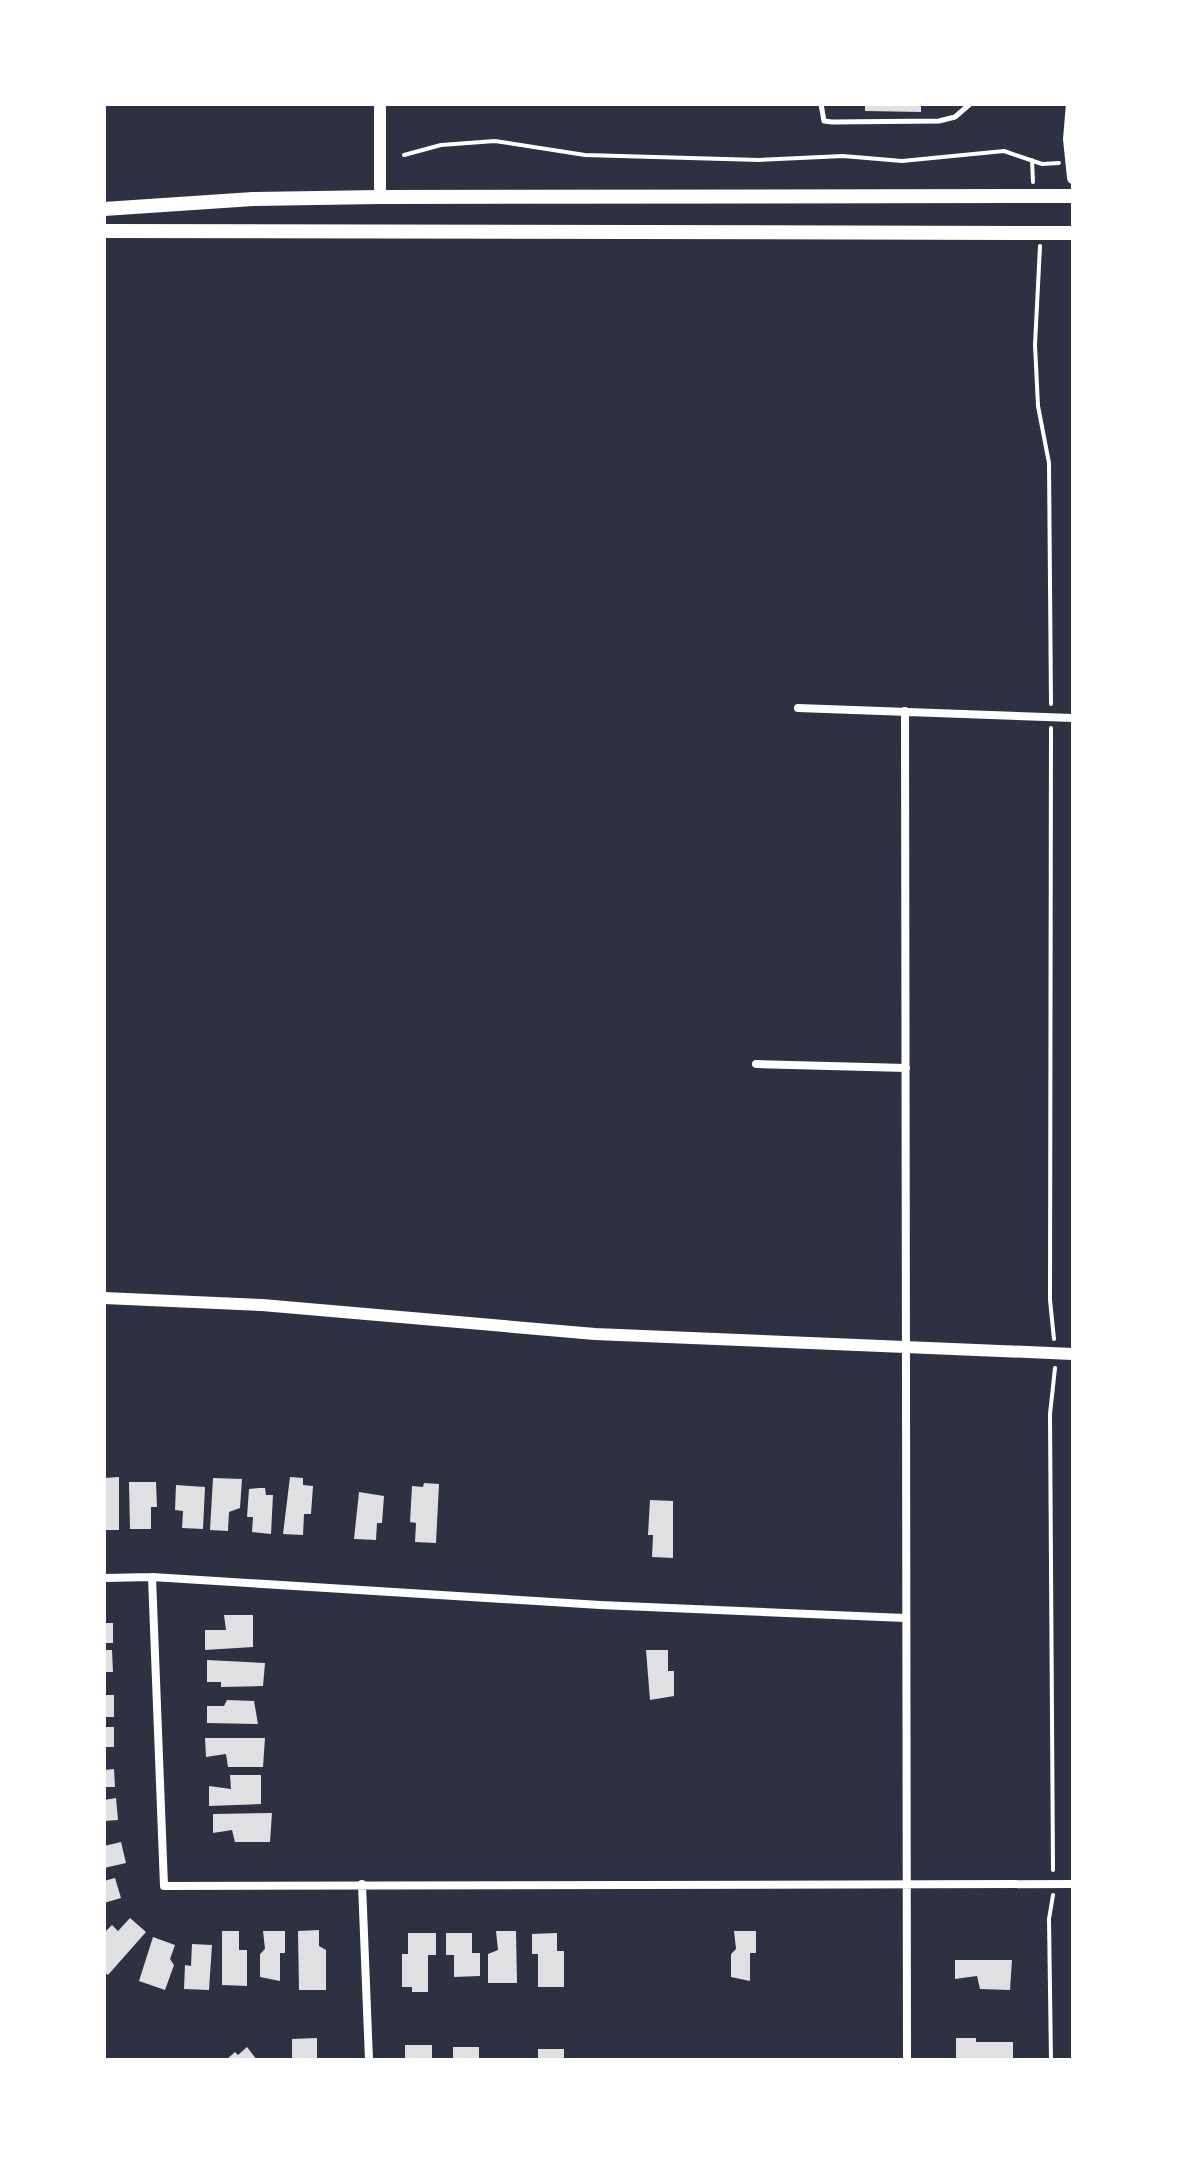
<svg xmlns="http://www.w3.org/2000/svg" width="1177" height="2164" viewBox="0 0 1177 2164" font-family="Poppins,sans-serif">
  <rect width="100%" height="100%" fill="#2d3142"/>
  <path fill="#e0e0e3" d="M865 104H921V112L865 111Z
    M119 1477V1530H104V1478Z
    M290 1477 303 1478V1485L313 1486 311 1514H304L303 1535 283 1534Z
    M213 1478 242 1479 240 1508 229 1512 228 1531 210 1530Z
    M129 1482H156L157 1507H151V1529H130Z
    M424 1483 439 1484 436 1543 415 1542 416 1523 410 1522 412 1486 423 1487Z
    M176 1485 205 1487 203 1529 182 1528 183 1511 175 1510Z
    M259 1488H265L266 1495H273L271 1534 252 1532 253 1517H247L249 1489Z
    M359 1492 384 1496 382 1523H377L376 1540 354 1539Z
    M650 1500 673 1501V1558L652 1557 653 1535H648Z
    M224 1615H253V1647L205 1650V1630H226Z
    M104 1623H113V1643H104Z
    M104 1650H112L113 1672H104Z
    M646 1650H668V1671H674V1696L650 1700Z
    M207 1660 265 1663 263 1686 221 1687V1682H207Z
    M104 1695H114V1717H104Z
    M227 1700 254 1701 258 1724 207 1723V1706H224Z
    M104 1727H114V1747H104Z
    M205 1738H265L263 1767H228L226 1754 206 1757Z
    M114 1769 115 1787H104V1770Z
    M230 1775H261V1804L209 1806V1786L231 1789Z
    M116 1798 118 1820 104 1821V1800Z
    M272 1813 270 1842H235L232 1830 213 1833V1814Z
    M121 1842 126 1863 104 1868V1846Z
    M115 1878 121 1898 104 1903V1881Z
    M130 1918 146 1932 108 1975 104 1972V1933L112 1925 118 1931Z
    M319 1930V1946L326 1950V1990H299L298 1931Z
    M222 1931H239V1950H247V1986L222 1985Z
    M263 1931H285V1953H280V1981L260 1977V1954L265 1949Z
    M496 1931H516L517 1983H488V1954L498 1950Z
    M734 1931H756V1953H750V1981L731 1977V1954L736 1949Z
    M408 1933H436V1955H428V1992H412V1987H402V1954H408Z
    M446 1933H472V1953H480V1976L454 1977V1955H446Z
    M557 1933V1951H564V1987H538V1954H532V1934Z
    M153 1937 175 1945 170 1959 174 1965 165 1990 139 1981Z
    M192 1944 212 1945 209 1990 184 1989 185 1965 191 1966Z
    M955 1960H1012L1010 1990 980 1989 977 1976 955 1979Z
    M317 2038V2060H292V2039Z
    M956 2038H976V2042H1013V2058L956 2060Z
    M405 2045H432V2060H405Z
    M247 2047 257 2060H226L235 2052 238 2055Z
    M453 2047H479V2060H453Z
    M538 2049H564V2060H538Z"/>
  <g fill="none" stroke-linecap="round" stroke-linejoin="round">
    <path stroke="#fff" stroke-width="4" d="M404 155 441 145 495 141 585 155 759 160 843 156 902 161 1004 151 1042 164 1059 163
      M1032 160 1033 182
      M1040 246 1035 345 1038 406 1049 463 1051 704
      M1051 728 1050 1300 1054 1339
      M1053 1870 1050 1414 1055 1368
      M1051 2060 1049 1919 1053 1895"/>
    <path stroke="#fff" stroke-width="5" d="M821 104 824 121 832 122 939 121 955 117 970 104"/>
    <path stroke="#fff" stroke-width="8" d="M798 708 1073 718
      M905 711 907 2060
      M756 1064 906 1068
      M152 1577 164 1886 1073 1884
      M104 1578 152 1577 600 1605 905 1618
      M362 1884 369 2060"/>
    <path stroke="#fff" stroke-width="12" d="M1072 104 1069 139 1073 178
      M380 197V104
      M104 1298 262 1305 595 1334 1073 1354"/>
    <path stroke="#fff" stroke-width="14" d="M104 209 253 199 380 197 1073 196
      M104 231 1073 233"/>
  </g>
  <rect width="1177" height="2164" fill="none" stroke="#ffffff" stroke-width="212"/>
</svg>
